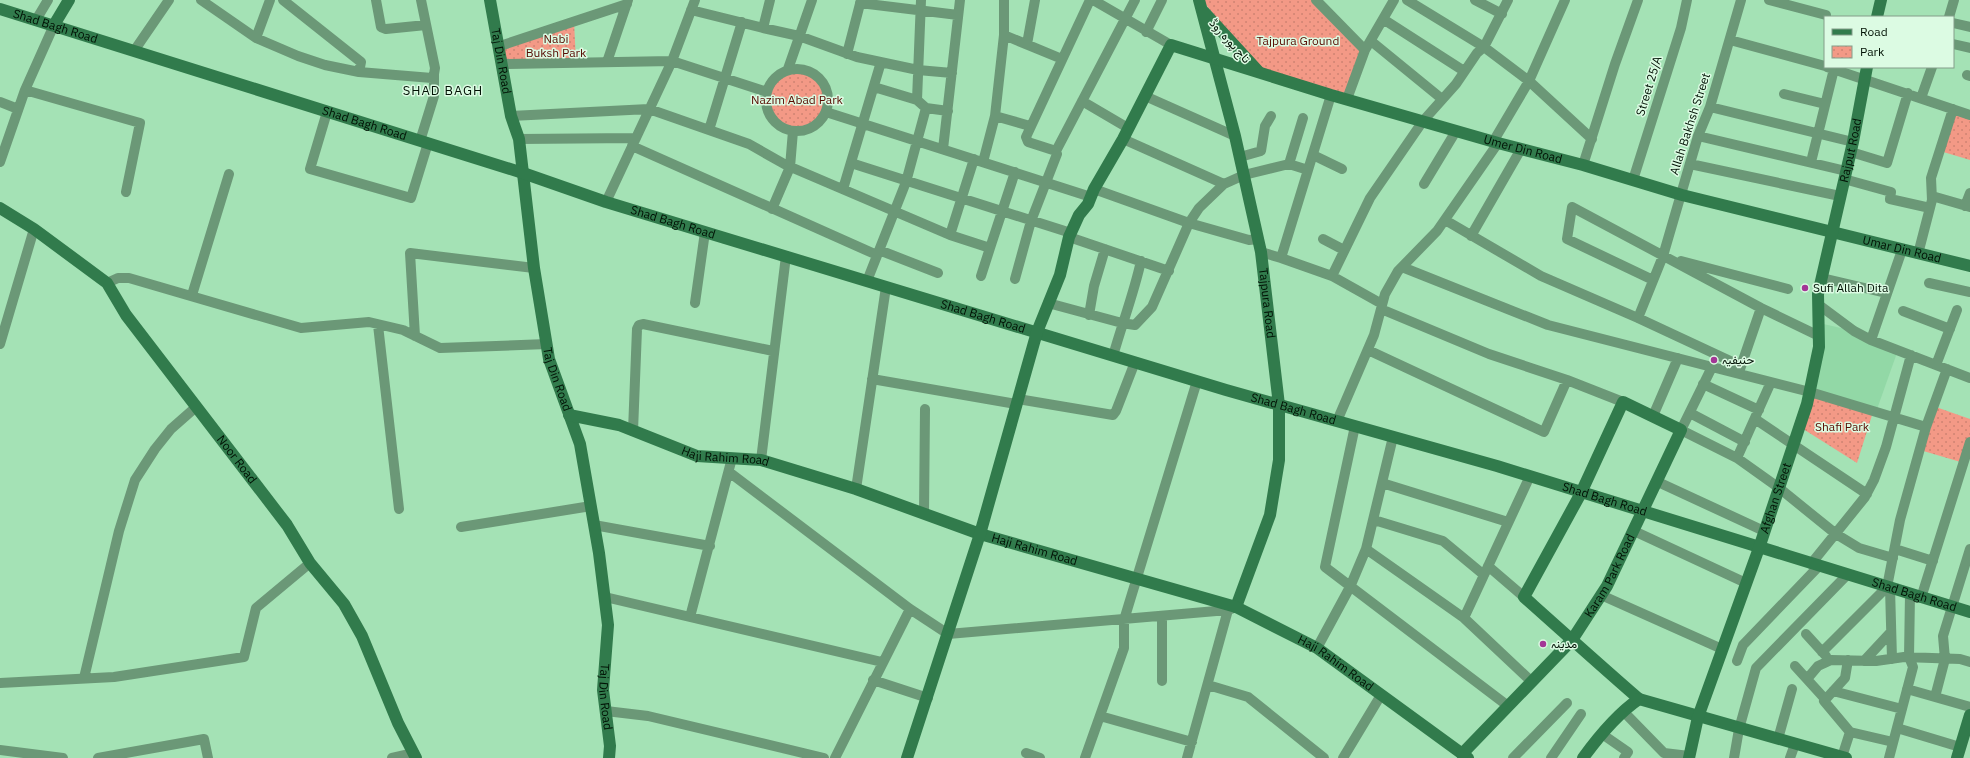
<svg xmlns="http://www.w3.org/2000/svg" width="1970" height="758" viewBox="0 0 1970 758" font-family="'IBM Plex Sans',Vazirmatn,sans-serif">
  <defs>
    <pattern id="park-dots" width="8" height="8" patternUnits="userSpaceOnUse"><rect width="8" height="8" fill="#f39986"/><path d="M2 2h.1M6 6h.1" fill="none" stroke="#cf8372" stroke-width="1.8" stroke-linecap="round"/></pattern>
  </defs>
  <rect width="100%" height="100%" fill="#a4e2b5"/>
  <path fill="#92d8a6" d="M1819 323 1854 331 1898 350 1876 412 1810 392Z"/>
  <path fill="url(#park-dots)" d="M1202 0H1316L1365 50 1347 99 1260 71Z
    M574 21 576 62 503 64 500 46Z
    M766 100a31 31 0 1 1 62 0a31 31 0 1 1-62 0Z
    M1953 109 1970 115V160L1940 151Z
    M1810 392 1873 412 1857 463 1800 427Z
    M1933 406 1970 419V442L1964 463 1920 450Z"/>
  <g fill="none" stroke-linecap="round" stroke-linejoin="round">
    <path stroke="#6b9877" stroke-width="10" d="M201 0 256 38 298 56 325 65 359 72 432 78 434 74 435 68 421 0
      M283 0 361 62 359 72
      M376 0 381 27 386 29 426 25
      M1093 0 1171 45
      M1316 0 1365 50
      M1407 0 1484 47 1529 81 1592 139
      M1475 0 1502 14
      M1769 0 1826 15
      M860 3 958 15
      M691 10 763 28 770 0
      M1949 17 1954 0
      M1383 19 1464 71
      M36 20 48 0
      M1953 23 1970 27
      M763 28 799 36 857 57 918 70 952 73
      M1146 32 1162 0
      M1004 35 1062 59
      M256 38 270 0
      M1730 40 1825 66
      M1371 41 1442 99
      M1027 44 1035 0
      M1953 44 1970 48
      M500 46 627 4
      M134 51 169 0
      M847 54 861 0
      M607 62 628 0
      M503 64 672 61 767 92
      M1827 67 1970 115
      M766 100a31 31 0 1 1 62 0a31 31 0 1 1-62 0Z
      M788 69 812 0
      M1967 75 1970 76
      M874 87 917 100 926 108 948 111
      M25 90 140 123 126 192
      M1784 94 1825 104
      M1331 95 1281 258 1332 276 1382 304
      M1145 96 1235 136
      M1921 98 1932 67
      M1347 99 1365 50 1394 0
      M917 100 921 0
      M1082 101 1128 128
      M0 102 18 109
      M1710 107 1853 142
      M327 112 310 169 411 198 428 143
      M826 112 1091 197
      M511 116 649 109 749 144 786 165 950 235 990 248 1015 172
      M995 116 1030 126
      M709 130 742 22
      M1698 136 1846 171
      M519 139 636 138
      M1123 139 1224 184
      M420 141 434 96V74
      M1493 142 1529 81 1565 0
      M632 146 877 255
      M943 149 960 0
      M1056 151 1135 0
      M1851 152 1887 163 1908 93
      M1313 155 1342 169
      M1240 157 1261 151 1265 126 1271 116
      M0 162 25 90 54 25
      M983 162 995 116 1004 35V0
      M1811 162 1834 69
      M851 163 1071 233
      M1289 164 1303 118
      M1690 164 1840 196
      M1583 165 1615 64 1638 0
      M1844 179 1891 192 1890 199 1930 208
      M1633 180 1681 28 1687 0
      M1424 184 1456 131
      M843 189 881 62
      M1094 189 1189 223 1249 240 1258 239
      M1932 196 1970 207
      M606 202 672 61 695 0
      M1965 206 1970 193
      M772 209 790 167 793 131
      M1445 220 1541 276 1638 318 1741 366
      M950 235 974 159
      M1471 236 1521 149
      M1069 237 1169 271
      M1323 239 1344 250
      M879 250 938 273
      M1261 252 1281 258
      M1918 254 1932 200 1931 178 1953 109
      M1681 261 1788 289
      M1402 267 1548 325 1810 392 1926 427
      M981 276 990 248
      M1332 276 1370 198 1423 121 1456 84 1477 53 1484 47 1508 0
      M1822 278 1886 293
      M1015 279 1031 221 1057 154 1056 151 1028 142 1026 137 1090 0
      M1653 280 1567 239 1572 207 1761 308 1819 336
      M867 281 906 182 926 108
      M107 283 118 278H129L301 328 369 322 403 330 440 348 547 344
      M1929 283 1970 292
      M192 295 229 174
      M695 303 705 232
      M1048 303 1122 323 1135 325 1152 307 1189 223 1199 208 1224 184 1244 175 1289 164 1308 170
      M1819 305 1854 331 1871 340 1970 378
      M1381 309 1489 354 1567 380 1623 402
      M1903 311 1950 329
      M1089 315 1094 286 1105 249
      M1638 318 1663 256 1698 136 1710 107 1741 0
      M378 325 399 509
      M415 336 410 253 534 268
      M1871 340 1902 250
      M0 344 34 229
      M1368 350 1544 432 1567 380
      M1113 356C1122 324 1134 293 1141 261
      M1936 365 1957 310
      M1712 367 1681 430 1737 458 1779 488 1836 534 1859 548 1893 558
      M1739 372 1761 308
      M872 379 1016 404
      M1703 384 1759 410
      M1018 399 1113 415 1116 411 1135 362
      M1690 413 1745 442
      M1653 416 1678 358
      M1755 419 1867 494
      M1337 421 1374 335 1385 294 1398 271 1437 231 1498 143
      M1355 426 1325 567 1508 706
      M633 431 637 329 639 325 643 324 773 351
      M1737 458 1771 382
      M761 460 786 256
      M729 472 910 609 948 634 1228 610 1236 607
      M1658 482 1764 531
      M1382 483 1508 522
      M856 489 886 287
      M924 514 925 409
      M1374 520 1443 541 1484 575
      M594 525 710 546
      M461 527 591 506
      M1634 531 1746 583
      M1366 549 1464 618 1532 682
      M1895 549 1933 561
      M1811 564 1865 497 1874 480 1886 447 1911 355
      M1488 566 1524 597
      M1890 588 1892 659
      M1601 595 1722 649
      M605 597 882 662
      M1921 598 1970 442
      M690 617 732 458
      M1464 618 1530 476
      M1806 634 1826 656
      M1317 648 1350 587 1366 549 1393 437
      M1822 652 1887 587 1900 520 1926 427 1947 369
      M1737 661 1743 645 1819 566
      M1864 661 1891 632
      M1795 666 1825 699
      M84 678 119 531 135 480 155 449 171 429 196 407
      M1807 679 1818 666 1831 660 1876 661 1904 657 1960 659 1970 662
      M873 680 928 698
      M1162 681V617
      M0 683 114 677 244 657 256 608 310 563
      M1208 685 1248 697 1324 758
      M1907 689 1970 707
      M1833 691 1902 709
      M1935 697 1945 659 1943 636 1970 549
      M606 711 648 716 824 758
      M1623 711 1664 753 1689 756
      M1100 716 1192 742
      M1897 728 1960 747
      M1850 732 1893 742
      M1602 734 1628 752 1624 758
      M1778 739 1792 689
      M0 750 63 758
      M1026 753 1040 758
      M1842 757 1850 732 1824 701 1845 678 1848 660
      M98 758 204 739 208 758
      M392 758 414 753
      M835 758 910 609
      M1085 758 1124 648V620L1197 381
      M1187 758 1228 610
      M1343 758 1381 695
      M1513 758 1567 703
      M1551 758 1581 714
      M1734 758 1739 729 1756 668 1847 575
      M1790 758 1795 744
      M1889 758 1913 667 1909 657 1910 594"/>
    <g stroke="#317b4c" stroke-width="12">
      <path id="s1" d="M490 0 511 116 519 139 534 268 549 359 580 444 599 553 608 625 603 690 610 746 609 758"/>
      <path id="s2" d="M1199 0 1235 136 1261 252 1279 405V460L1270 515 1236 607"/>
      <path id="s3" d="M0 9 523 173 606 202 1226 390 1497 466 1970 612"/>
      <path d="M1204 12 1258 71"/>
      <path d="M1877 17 1881 0"/>
      <path d="M54 25 69 0"/>
      <path id="s4" d="M0 208 34 229 107 283 126 315 287 525 310 563 344 604 362 636 398 723 416 758"/>
      <path id="s5" d="M569 415 619 425 697 456 761 460 856 489 980 534 1236 607 1317 648 1468 758"/>
      <path id="s6" d="M1462 754 1572 640 1607 586 1681 430 1623 402 1581 493 1524 597C1562 631 1601 666 1639 699L1846 758"/>
      <path id="s7" d="M907 758 980 534 1037 332 1060 275 1069 237 1079 215 1088 204 1094 189 1123 139 1171 45 1331 95 1498 143 1583 165 1682 195 1970 266"/>
      <path d="M1583 758C1599 736 1617 714 1639 699"/>
      <path id="s8" d="M1689 758 1698 717 1759 548 1807 404 1819 347 1818 294 1853 142 1867 67"/>
      <path d="M1957 758 1970 715"/>
    </g>
  </g>
  <g fill="#a33696" stroke="#dcfbe3" stroke-width="1.5">
    <circle cx="1805" cy="288" r="4"/>
    <circle cx="1714" cy="360" r="4"/>
    <circle cx="1543" cy="644" r="4"/>
  </g>
  <g text-anchor="middle" stroke-width="3" stroke-linejoin="round" paint-order="stroke">
    <g font-size="12" fill="#001104" stroke="#dcfbe3">
      <text dy="4" stroke="none"><textPath href="#s3" startOffset="58">Shad Bagh Road</textPath></text>
      <text transform="translate(1230 41) rotate(48)" y="4">تاج پورہ روڈ</text>
      <text dy="4" stroke="none"><textPath href="#s1" startOffset="62">Taj Din Road</textPath></text>
      <text transform="translate(1649 86) rotate(-73)" y="4">Street 25/A</text>
      <text dy="4" stroke="none"><textPath href="#s3" startOffset="382">Shad Bagh Road</textPath></text>
      <text transform="translate(1690 124) rotate(-72)" y="4">Allah Bakhsh Street</text>
      <text dy="4" stroke="none"><textPath href="#s7" startOffset="1131">Umer Din Road</textPath></text>
      <text dy="4" stroke="none"><textPath href="#s8" startOffset="632">Rajput Road</textPath></text>
      <text dy="4" stroke="none"><textPath href="#s3" startOffset="706">Shad Bagh Road</textPath></text>
      <text dy="4" stroke="none"><textPath href="#s7" startOffset="1523">Umar Din Road</textPath></text>
      <text dy="4" stroke="none"><textPath href="#s2" startOffset="311">Tajpura Road</textPath></text>
      <text dy="4" stroke="none"><textPath href="#s3" startOffset="1030">Shad Bagh Road</textPath></text>
      <text dy="4" stroke="none"><textPath href="#s1" startOffset="386">Taj Din Road</textPath></text>
      <text dy="4" stroke="none"><textPath href="#s3" startOffset="1354">Shad Bagh Road</textPath></text>
      <text dy="4" stroke="none"><textPath href="#s5" startOffset="163">Haji Rahim Road</textPath></text>
      <text dy="4" stroke="none"><textPath href="#s4" startOffset="350">Noor Road</textPath></text>
      <text dy="4" stroke="none"><textPath href="#s8" startOffset="274">Afghan Street</textPath></text>
      <text dy="4" stroke="none"><textPath href="#s3" startOffset="1678">Shad Bagh Road</textPath></text>
      <text dy="4" stroke="none"><textPath href="#s5" startOffset="487">Haji Rahim Road</textPath></text>
      <text dy="4" stroke="none"><textPath href="#s6" startOffset="233">Karam Park Road</textPath></text>
      <text dy="4" stroke="none"><textPath href="#s3" startOffset="2002">Shad Bagh Road</textPath></text>
      <text dy="4" stroke="none"><textPath href="#s5" startOffset="811">Haji Rahim Road</textPath></text>
      <text dy="4" stroke="none"><textPath href="#s1" startOffset="710">Taj Din Road</textPath></text>
    </g>
    <g font-size="12" fill="#570a00" stroke="#dcfbe3">
      <text x="556" y="43">Nabi<tspan x="556" dy="14">Buksh Park</tspan></text>
      <text x="1298" y="45">Tajpura Ground</text>
      <text x="797" y="104">Nazim Abad Park</text>
      <text x="1842" y="431">Shafi Park</text>
    </g>
    <g font-size="12" fill="#001104" stroke="#dcfbe3" text-anchor="start">
      <text x="1813" y="292">Sufi Allah Dita</text>
      <text x="1722" y="364">حنیفیہ</text>
      <text x="1551" y="648">مدینہ</text>
    </g>
    <g font-size="13" letter-spacing="1" fill="#001104" stroke="#dcfbe3">
      <text x="443" y="95">SHAD BAGH</text>
    </g>
  </g>
  <rect x="1824" y="16" width="130" height="52" fill="#dcfbe3" stroke="#849d8a"/>
  <rect x="1832" y="29" width="20" height="6" fill="#317b4c" stroke="#849d8a"/>
  <text x="1860" y="36" font-size="12" fill="#001104">Road</text>
  <rect x="1832" y="46" width="20" height="12" fill="url(#park-dots)" stroke="#849d8a"/>
  <text x="1860" y="56" font-size="12" fill="#001104">Park</text>
</svg>
